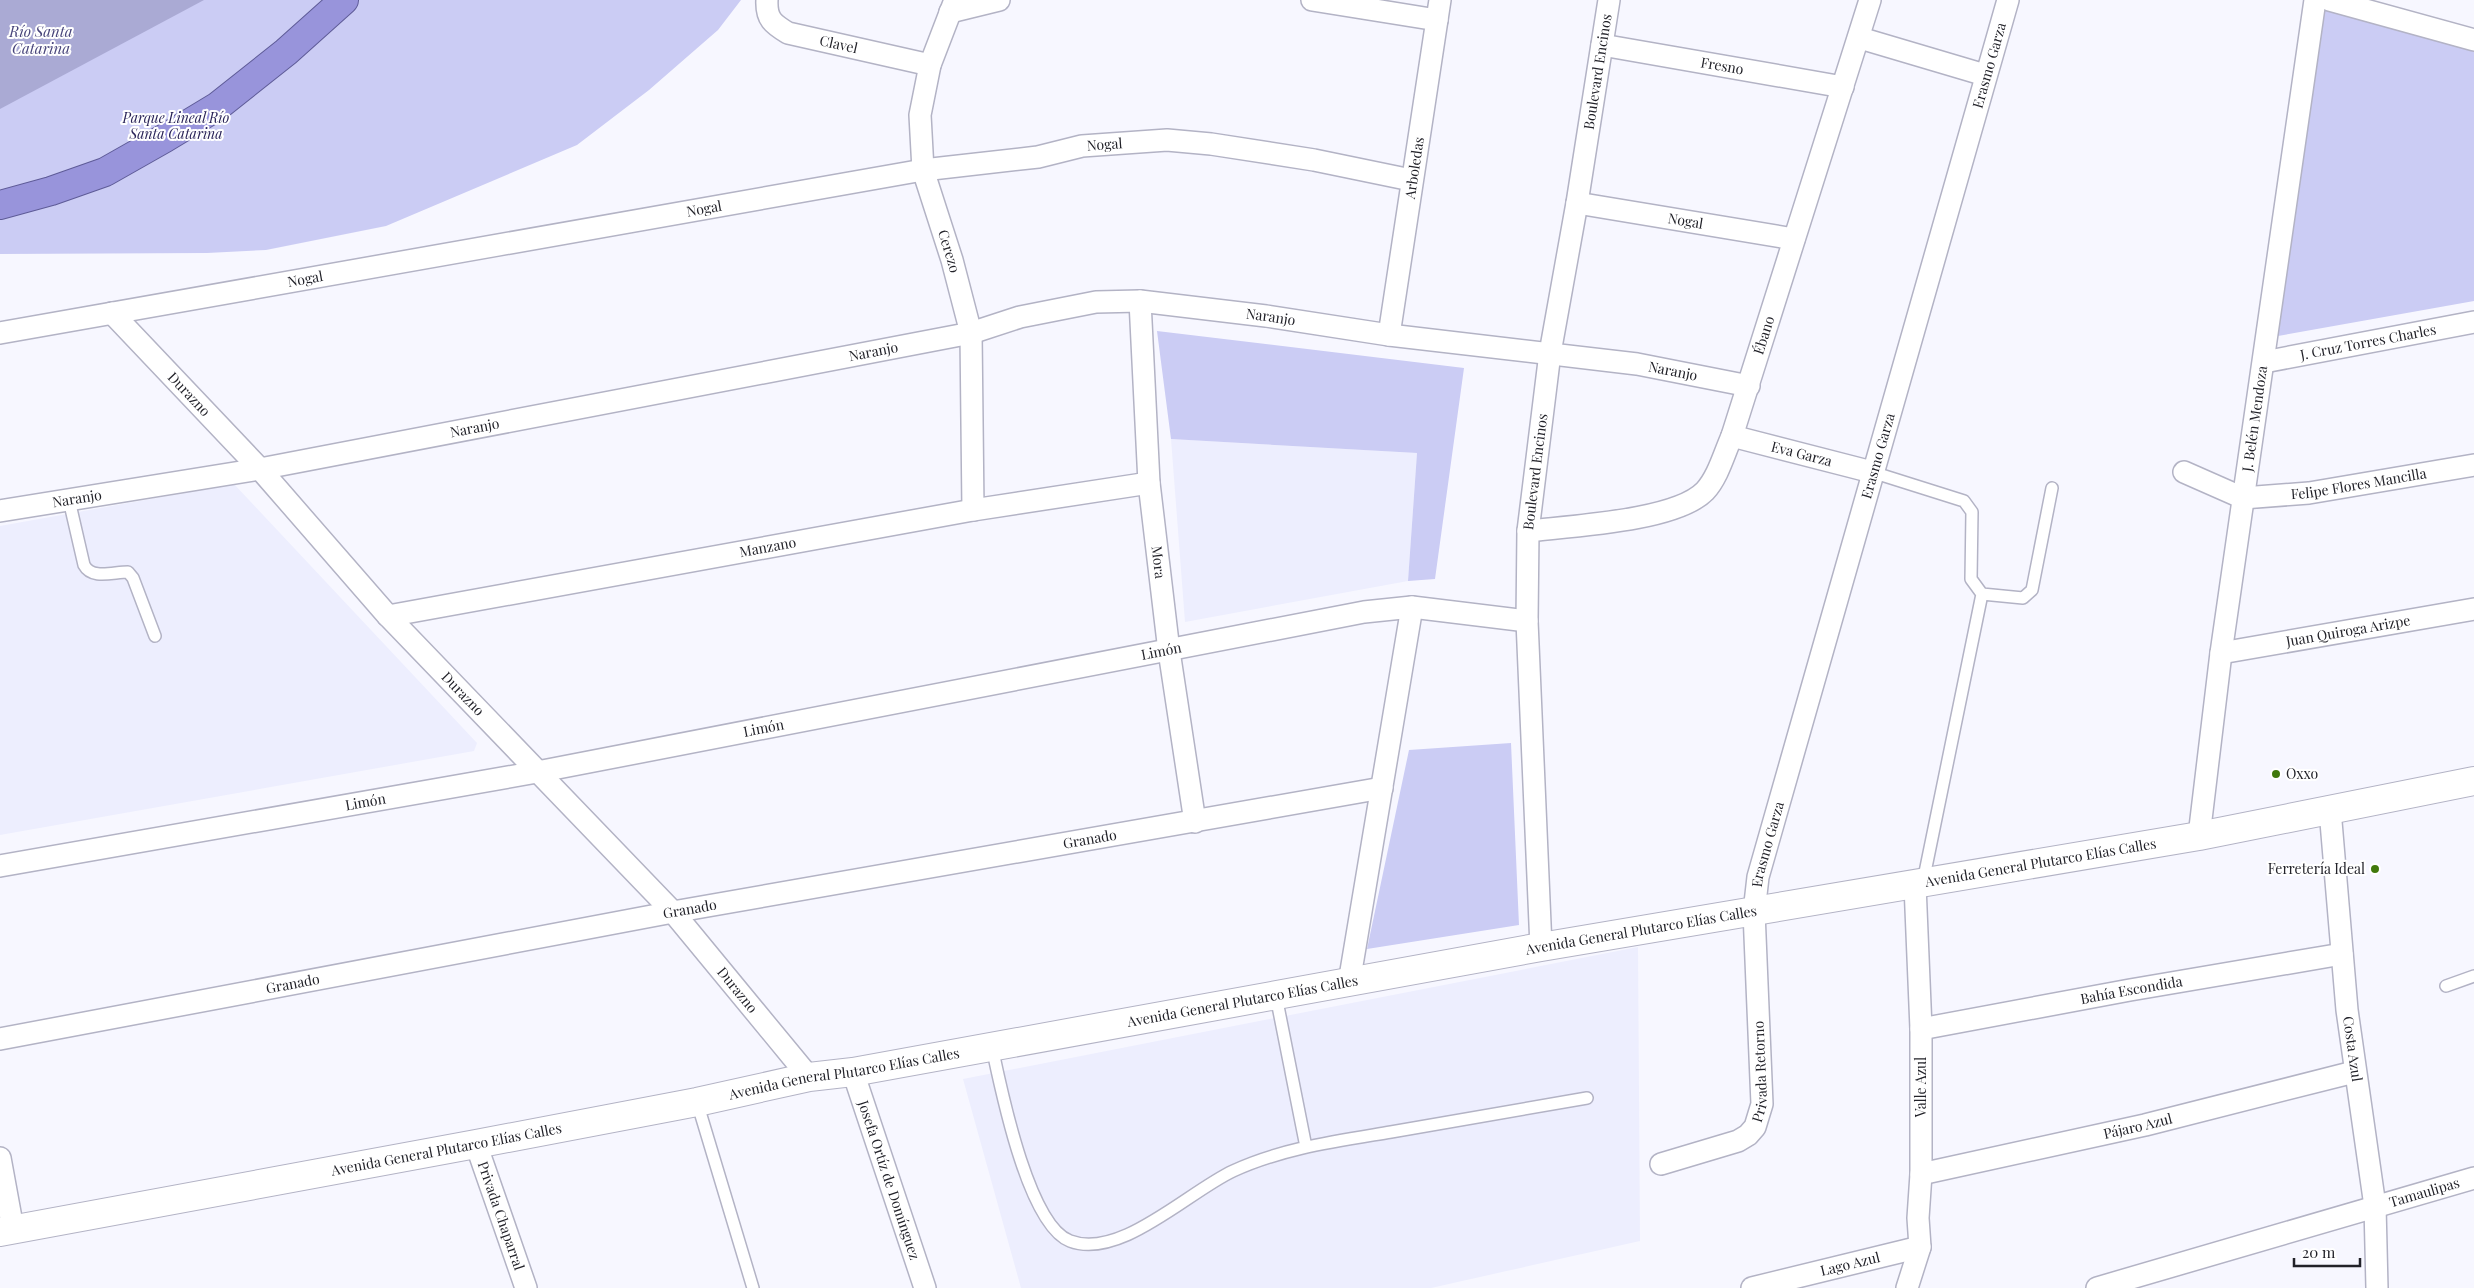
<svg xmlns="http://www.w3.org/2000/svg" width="2474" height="1288" viewBox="0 0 2474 1288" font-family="'Playfair Display',serif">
  <rect width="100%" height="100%" fill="#f7f7ff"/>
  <path fill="#edeefe" d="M1171 439 1417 453 1408 581 1185 622Z
    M234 484 477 743 474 751 0 835V526Z
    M1638 947 1640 1241 1431 1288H1021L963 1079Z"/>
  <path fill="#cbccf4" d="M0 0H741L718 30 649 90 577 145 386 226 266 250 207 253 0 254Z
    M2323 8 2474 46V301L2278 336Z
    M1157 331 1464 368 1435 579 1408 581 1417 453 1171 439Z
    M1511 743 1519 925 1367 949 1409 750Z"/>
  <path fill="#aaaad4" d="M0 0H204L0 109Z"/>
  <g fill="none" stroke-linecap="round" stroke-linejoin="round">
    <g stroke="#b3b3c5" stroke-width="14">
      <path id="service" d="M1872 472 1964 501 1972 512 1971 579 1982 594 2023 598 2032 590 2052 488
        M69 500 84 565C92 580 113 572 128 572L133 578 155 636
        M1923 882 1982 594
        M2446 986 2474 976
        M1276 996 1306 1147
        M992 1047C1001 1089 1028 1225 1070 1241 1120 1260 1188 1192 1233 1171 1283 1148 1337 1141 1391 1132 1457 1121 1522 1109 1587 1098
        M697 1102 753 1288"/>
    </g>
    <g stroke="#b3b3c5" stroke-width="24">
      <g id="minor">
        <path id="s1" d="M767 0C766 19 773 24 788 33L930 65"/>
        <path id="s2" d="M955 0 930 65 920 115 923 170 952 260 971 333 973 510"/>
        <path d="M1312 0 1437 20"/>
        <path d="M2329 0 2474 40"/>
        <path d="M950 12 999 0"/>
        <path d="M1860 38 1985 75"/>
        <path id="s3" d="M1602 45 1843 87"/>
        <path id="s4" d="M1577 203 1794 239"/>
        <path id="s5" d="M1140 301 1149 483 1169 651 1195 822"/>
        <path id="s6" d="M112 313 260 469 388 616 673 912 809 1077"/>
        <path id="s7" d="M0 333 923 170 1038 157 1082 146 1167 140 1211 144 1314 160 1411 180"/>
        <path id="s8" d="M1389 335 1440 0"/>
        <path id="s9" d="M2264 362 2474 322"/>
        <path id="s10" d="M1732 436 1872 472"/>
        <path id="s11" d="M2184 472 2243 498 2309 493 2474 465"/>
        <path id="s12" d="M0 511 260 469 971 333 1020 317 1096 302 1140 301 1266 316 1389 335 1637 364 1749 386"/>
        <path id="s13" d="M1528 531C1571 526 1676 521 1705 491 1718 477 1724 454 1732 436L1870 0"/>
        <path id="s14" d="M388 616 973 510 1149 483"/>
        <path id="s15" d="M2221 653 2474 609"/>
        <path id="s16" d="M2330 810 2347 1010 2375 1206 2377 1288"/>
        <path id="s17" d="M2199 836 2221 653 2315 0"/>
        <path id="s18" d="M0 866 537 772 1364 612 1412 607 1527 621"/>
        <path id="s19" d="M1541 947 1527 621 1528 531 1550 353 1577 203 1609 0"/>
        <path d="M1349 983 1412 607"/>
        <path id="s20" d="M1921 1029 2130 990 2342 954"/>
        <path id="s21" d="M0 1039 673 912 1382 788"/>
        <path id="s22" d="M853 1072 925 1288"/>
        <path id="s23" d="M476 1144 526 1288"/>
        <path d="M0 1158 13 1229"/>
        <path id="s24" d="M1661 1164 1738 1141 1748 1135 1755 1127 1762 1104 1754 912 1758 877 2008 0"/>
        <path id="s25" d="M1921 1174 2145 1125 2354 1072"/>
        <path id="s26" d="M1752 1288 1920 1247"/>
        <path d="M1907 1288 1920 1247 1918 1218 1921 1174V1029L1915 885"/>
        <path id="s27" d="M2097 1288 2474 1178"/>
      </g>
    </g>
    <g stroke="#b3b3c5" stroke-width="30">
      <g id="tertiary">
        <path id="s28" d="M0 1232 476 1144 697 1102 809 1077 853 1072 1541 947 2199 836 2474 781"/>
      </g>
    </g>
    <g stroke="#5e5b97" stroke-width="30">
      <path id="trunk" d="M0 205 51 191 105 172 165 138 218 106 286 52 344 0"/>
    </g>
    <use href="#service" stroke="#fff" stroke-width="11"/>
    <use href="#minor" stroke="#fff" stroke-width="21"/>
    <use href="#tertiary" stroke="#fff" stroke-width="28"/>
    <use href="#trunk" stroke="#9894db" stroke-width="28"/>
  </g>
  <g fill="#41790c" stroke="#fff" stroke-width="2">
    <circle cx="2276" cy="774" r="5"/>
    <circle cx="2375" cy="869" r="5"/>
  </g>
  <g text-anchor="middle" stroke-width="4" stroke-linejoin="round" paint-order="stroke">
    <g font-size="14" fill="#222229" stroke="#fff">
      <text dy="5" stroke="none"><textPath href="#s1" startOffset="94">Clavel</textPath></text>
      <text dy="5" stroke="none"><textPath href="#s24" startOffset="1198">Erasmo Garza</textPath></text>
      <text dy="5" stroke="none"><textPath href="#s3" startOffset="122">Fresno</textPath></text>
      <text dy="5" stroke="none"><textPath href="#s19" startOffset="881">Boulevard Encinos</textPath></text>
      <text dy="5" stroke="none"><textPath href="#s7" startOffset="1121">Nogal</textPath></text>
      <text dy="5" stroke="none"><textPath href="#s8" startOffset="169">Arboledas</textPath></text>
      <text dy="5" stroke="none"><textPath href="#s7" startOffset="715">Nogal</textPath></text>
      <text dy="5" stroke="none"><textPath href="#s4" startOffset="110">Nogal</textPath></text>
      <text dy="5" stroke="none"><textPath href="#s2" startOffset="261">Cerezo</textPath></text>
      <text dy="5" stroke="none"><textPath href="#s7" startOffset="310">Nogal</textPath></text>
      <text dy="5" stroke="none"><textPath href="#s12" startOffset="1292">Naranjo</textPath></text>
      <text dy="5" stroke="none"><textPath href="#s13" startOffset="351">Ébano</textPath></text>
      <text dy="5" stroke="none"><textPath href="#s9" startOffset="106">J. Cruz Torres Charles</textPath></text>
      <text dy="5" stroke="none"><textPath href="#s12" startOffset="888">Naranjo</textPath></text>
      <text dy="5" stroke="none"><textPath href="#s12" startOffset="1698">Naranjo</textPath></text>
      <text dy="5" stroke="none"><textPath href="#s6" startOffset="112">Durazno</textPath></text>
      <text dy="5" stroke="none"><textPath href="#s17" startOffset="421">J. Belén Mendoza</textPath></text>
      <text dy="5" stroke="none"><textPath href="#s12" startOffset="482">Naranjo</textPath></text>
      <text dy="5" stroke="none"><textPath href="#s10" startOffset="72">Eva Garza</textPath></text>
      <text dy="5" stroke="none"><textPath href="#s24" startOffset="792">Erasmo Garza</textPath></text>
      <text dy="5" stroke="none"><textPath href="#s19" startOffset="476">Boulevard Encinos</textPath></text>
      <text dy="5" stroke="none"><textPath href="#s11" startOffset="181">Felipe Flores Mancilla</textPath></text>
      <text dy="5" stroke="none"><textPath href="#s12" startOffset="78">Naranjo</textPath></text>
      <text dy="5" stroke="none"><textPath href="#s14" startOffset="386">Manzano</textPath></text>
      <text dy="5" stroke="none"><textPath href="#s5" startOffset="262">Mora</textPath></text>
      <text dy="5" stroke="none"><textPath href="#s15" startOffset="129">Juan Quiroga Arizpe</textPath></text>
      <text dy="5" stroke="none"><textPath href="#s18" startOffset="1181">Limón</textPath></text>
      <text dy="5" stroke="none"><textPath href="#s6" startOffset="518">Durazno</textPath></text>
      <text dy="5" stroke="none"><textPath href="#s18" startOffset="776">Limón</textPath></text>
      <text dy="5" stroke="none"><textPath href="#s18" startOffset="371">Limón</textPath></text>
      <text dy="5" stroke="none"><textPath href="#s21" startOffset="1108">Granado</textPath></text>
      <text dy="5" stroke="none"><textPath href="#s24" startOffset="388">Erasmo Garza</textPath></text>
      <text dy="5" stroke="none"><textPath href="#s28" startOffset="2074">Avenida General Plutarco Elías Calles</textPath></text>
      <text dy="5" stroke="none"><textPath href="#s21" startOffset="702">Granado</textPath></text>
      <text dy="5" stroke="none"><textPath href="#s28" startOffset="1669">Avenida General Plutarco Elías Calles</textPath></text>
      <text dy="5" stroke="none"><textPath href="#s21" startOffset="298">Granado</textPath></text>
      <text dy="5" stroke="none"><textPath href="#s6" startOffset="922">Durazno</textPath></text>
      <text dy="5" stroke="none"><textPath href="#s20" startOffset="214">Bahía Escondida</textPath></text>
      <text dy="5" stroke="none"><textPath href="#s28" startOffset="1264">Avenida General Plutarco Elías Calles</textPath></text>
      <text dy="5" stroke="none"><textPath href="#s16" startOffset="240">Costa Azul</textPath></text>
      <text dy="5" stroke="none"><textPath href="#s24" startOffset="159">Privada Retorno</textPath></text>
      <text dy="5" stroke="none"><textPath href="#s28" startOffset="859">Avenida General Plutarco Elías Calles</textPath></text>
      <text transform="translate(1921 1087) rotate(-90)" y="5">Valle Azul</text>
      <text dy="5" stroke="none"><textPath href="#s25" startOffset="222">Pájaro Azul</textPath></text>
      <text dy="5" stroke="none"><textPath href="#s28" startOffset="454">Avenida General Plutarco Elías Calles</textPath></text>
      <text dy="5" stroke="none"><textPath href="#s22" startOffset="114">Josefa Ortíz de Domínguez</textPath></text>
      <text dy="5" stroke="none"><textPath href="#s27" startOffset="341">Tamaulipas</textPath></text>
      <text dy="5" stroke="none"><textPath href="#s23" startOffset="76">Privada Chaparral</textPath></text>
      <text dy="5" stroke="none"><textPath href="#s26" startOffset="101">Lago Azul</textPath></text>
    </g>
    <g font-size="14" font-style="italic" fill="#2a2458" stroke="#fff">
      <text x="176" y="123">Parque Lineal Río<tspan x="176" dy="16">Santa Catarina</tspan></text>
    </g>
    <g font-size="14" fill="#222229" stroke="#fff" text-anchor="start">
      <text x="2286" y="779">Oxxo</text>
      <text x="2365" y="874" text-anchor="end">Ferretería Ideal</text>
    </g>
    <g font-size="15" font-style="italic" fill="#47447a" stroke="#fff">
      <text x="41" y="37">Río Santa<tspan x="41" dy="17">Catarina</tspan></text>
    </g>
  </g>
  <path d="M2294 1258v8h66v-8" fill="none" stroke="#222229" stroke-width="2.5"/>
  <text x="2302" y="1258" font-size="15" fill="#222229" stroke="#ffffff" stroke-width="4" paint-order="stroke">20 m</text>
</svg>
